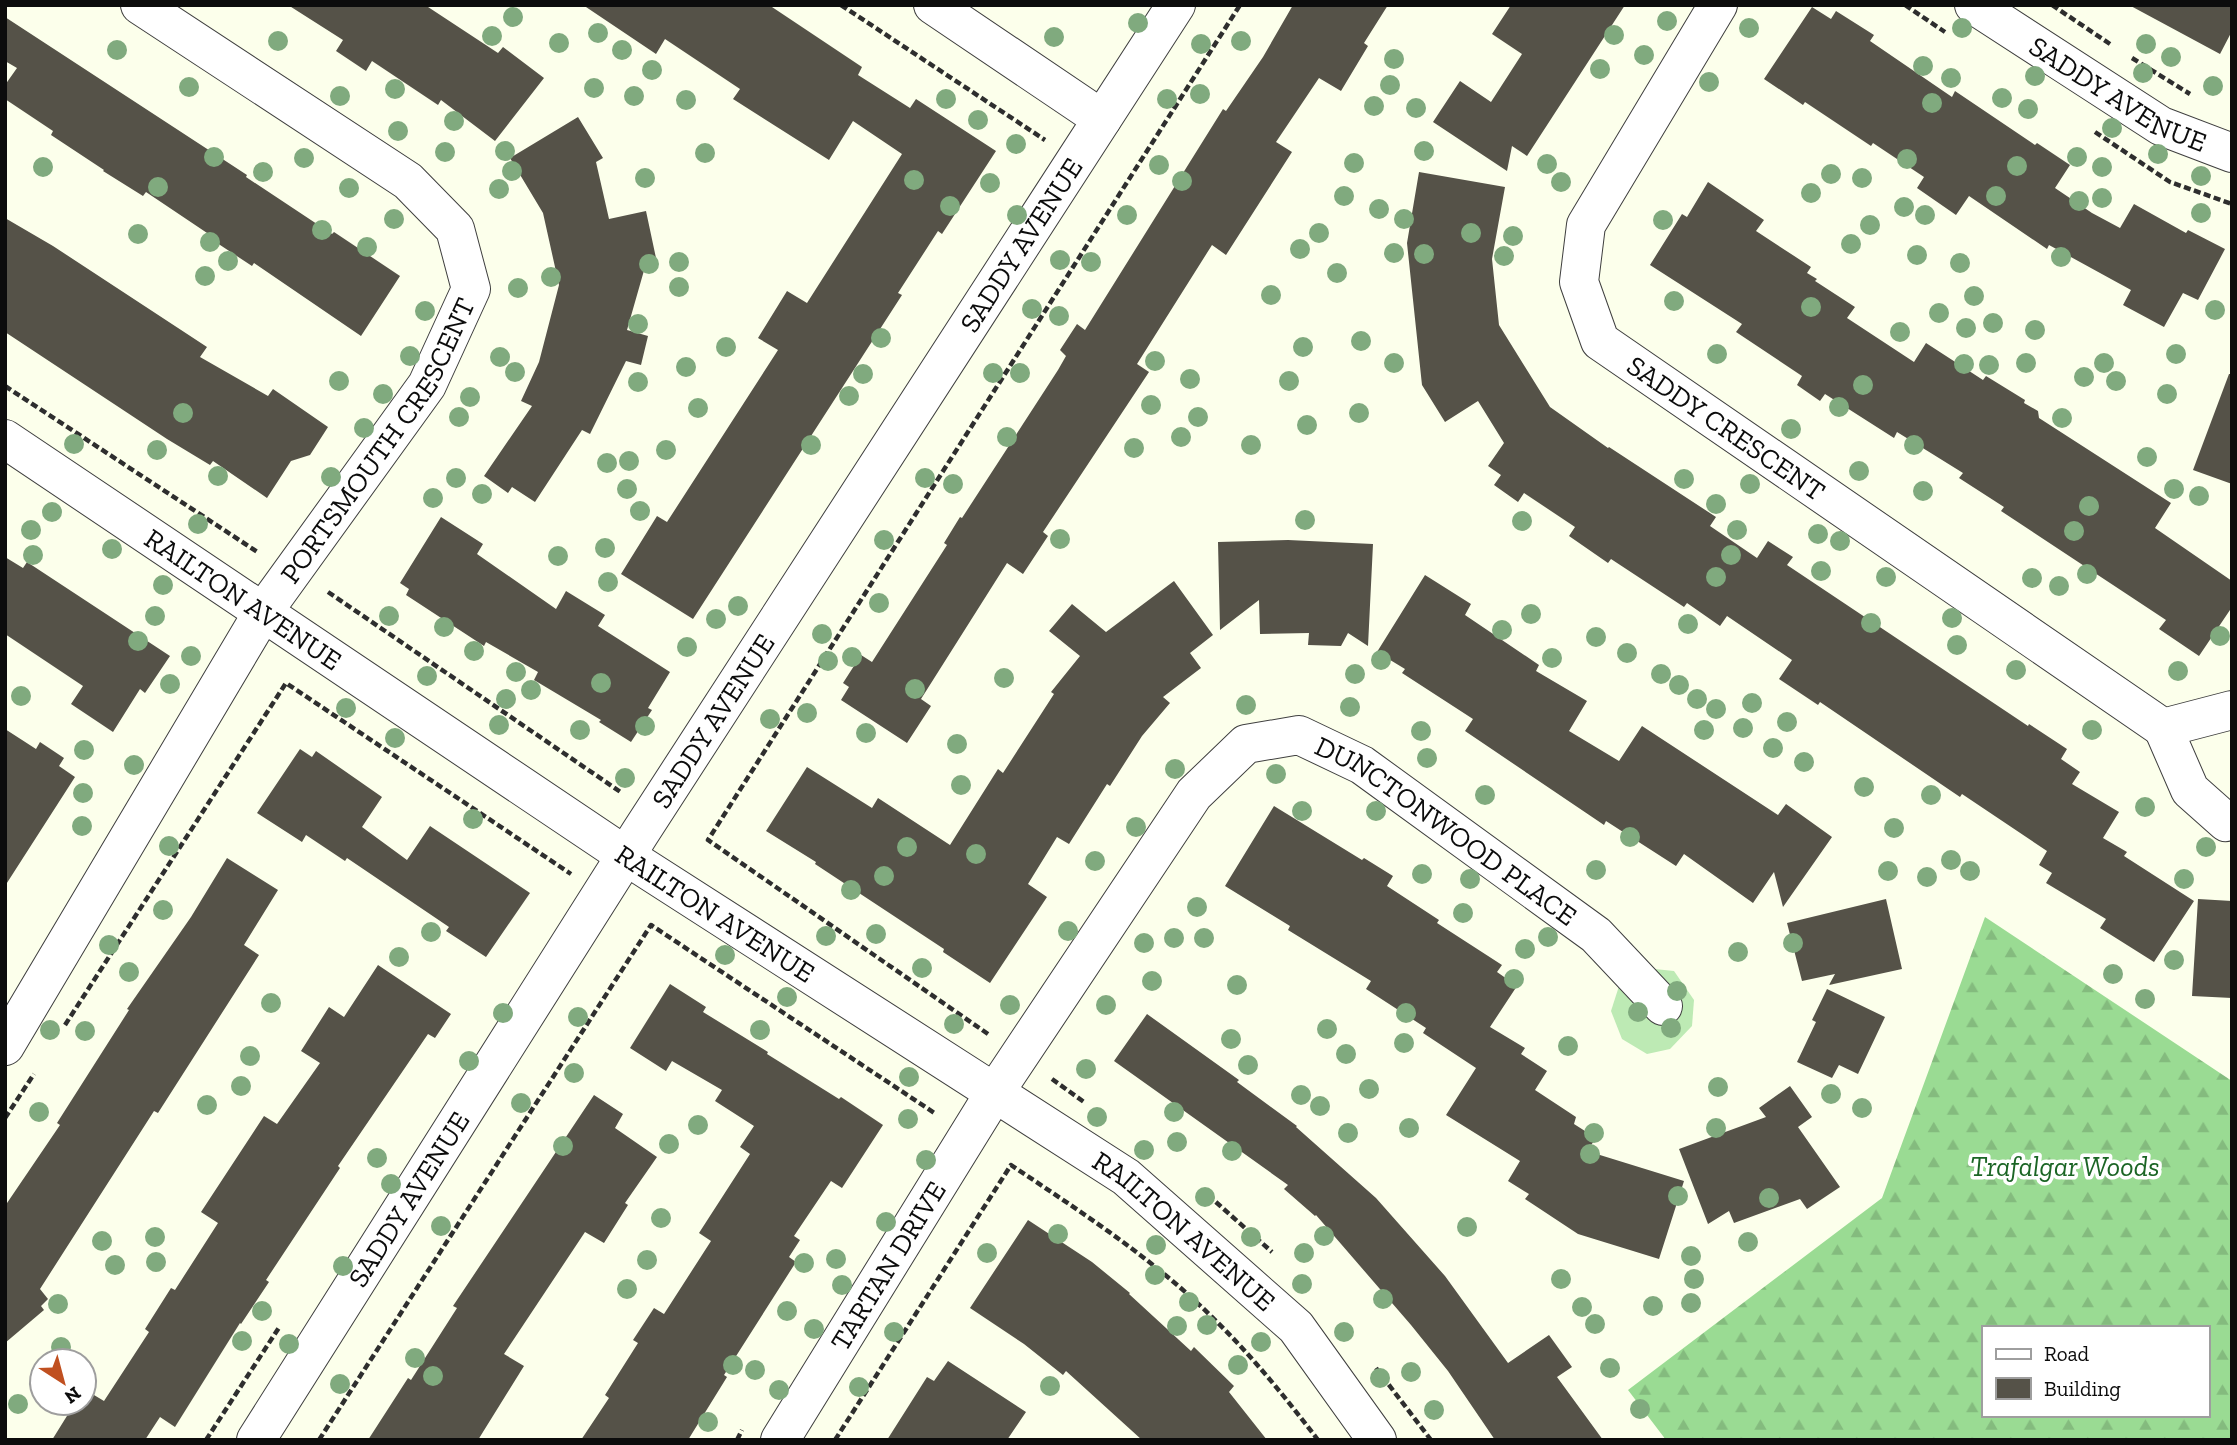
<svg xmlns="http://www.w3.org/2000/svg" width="2237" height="1445" viewBox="0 0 2237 1445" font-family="'Zilla Slab',serif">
  <defs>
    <pattern id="forest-firs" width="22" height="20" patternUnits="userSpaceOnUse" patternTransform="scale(1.75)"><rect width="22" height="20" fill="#9adb93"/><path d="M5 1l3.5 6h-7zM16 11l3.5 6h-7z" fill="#84bb7e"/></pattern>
  </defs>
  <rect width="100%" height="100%" fill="#fcffeb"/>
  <path fill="#bdeab4" d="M1645 968 1674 971 1694 1000 1692 1026 1670 1049 1647 1054 1622 1039 1611 1011 1620 983Z"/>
  <path fill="url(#forest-firs)" fill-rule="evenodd" d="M1985 917 2232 1081V1440H1666L1628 1390 1882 1198ZM1983 1328H2207V1415H1983Z"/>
  <path fill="#555248" d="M288 5H425L498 53 503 47 544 78 495 141 441 100 438 105 372 61 366 71 336 51 343 40Z
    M583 5H769L862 67 858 75 910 108 916 99 996 151 942 234 938 231 898 293 902 295 693 619 621 574 657 516 667 522 778 350 758 338 787 291 807 303 902 154 853 121 829 160 733 99 740 89 665 39 656 54Z
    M1293 5H1388L1364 43 1368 46 1341 91 1319 78 1276 142 1292 152 1226 255 1212 245 1137 364 1149 372 1043 532 1048 536 1023 574 1007 563 921 699 931 706 907 743 841 700 849 687 843 683 861 655 872 662 947 545 944 543 960 517 962 518 1058 370 1066 356 1060 350 1077 324 1085 330 1223 109 1226 111 1263 57Z
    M1511 5H1625L1527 156 1512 146 1507 171 1433 122 1460 81 1491 102 1522 54 1492 34Z
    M2129 5H2232V31L2220 54Z
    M1812 7 1831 19 1836 11 1874 35 1870 41 1952 97 1955 91 2035 145 2037 143 2070 165 2055 188 2092 213 2120 228 2134 204 2186 233 2188 230 2225 249 2198 300 2183 293 2164 327 2123 305 2131 290 2049 245 2047 249 1969 196 1956 215 1917 188 1924 177 1873 143 1871 146 1805 102 1803 105 1764 79Z
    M5 17 247 175 246 177 332 234 334 232 400 276 361 336 254 263 252 266 214 241 216 239 146 192 143 196 103 171 104 170 51 135 53 131 5 99V85L17 68 5 61Z
    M578 117 603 158 596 162 609 219 646 211 656 258 647 260 627 330 648 336 641 365 626 361 590 434 582 430 535 502 512 487 508 493 484 476 532 406 521 401 539 362 559 285 543 213 510 158Z
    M1419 172 1505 187 1492 259 1499 325 1550 407 1608 448 1609 447 1716 517 1710 526 1757 558 1768 541 1793 557 1787 565 2028 726 2029 724 2067 749 2061 759 2080 772 2072 784 2119 812 2103 838 2127 852 2124 856 2194 901 2154 962 2100 928 2106 919 2046 883 2052 873 2039 865 2047 851 1962 794 1960 797 1820 702 1818 705 1779 679 1792 660 1727 616 1720 626 1687 603 1684 607 1611 559 1608 563 1569 536 1575 527 1524 493 1518 502 1494 485 1501 475 1488 466 1504 443 1478 401 1445 422 1422 385 1407 243Z
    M1708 182 1764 220 1756 231 1811 267 1807 273 1817 279 1815 281 1855 307 1847 318 1914 362 1926 343 1983 380 1986 376 2025 400 2024 403 2038 411 2039 418 2171 503 2155 528 2232 581V607L2199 656 2159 629 2166 620 2001 511 2004 507 1959 478 1963 473 1897 432 1894 438 1825 394 1820 401 1797 385 1802 376 1736 332 1742 324 1650 265 1682 214 1687 217Z
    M5 218 53 246 207 347 200 357 268 396 273 389 328 427 310 455 291 461 267 498 213 461 210 465 167 439 5 332Z
    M2229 374H2232V484L2193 470Z
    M441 517 483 544 477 554 556 609 566 591 605 615 598 626 670 672 648 708 652 710 631 742 599 722 601 720 534 680 538 672 486 642 484 646 406 595 409 589 400 583Z
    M1288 540 1373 544 1368 646 1348 633 1341 646 1308 645 1309 633 1260 634 1259 600 1220 630 1218 542Z
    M5 557 23 568 27 562 170 656 145 693 140 689 113 732 71 704 83 686 5 634Z
    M1425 575 1471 604 1465 615 1539 665 1536 671 1587 701 1569 731 1619 761 1642 726 1778 815 1786 804 1832 837 1783 907 1774 872 1753 903 1684 854 1676 866 1606 821 1604 825 1465 731 1473 719 1402 673 1405 669 1377 652Z
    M1174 581 1213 635 1190 653 1201 668 1163 697 1170 703 1142 736 1110 786 1107 784 1069 844 1057 837 1028 884 1047 897 990 983 943 952 944 949 815 864 816 862 766 831 807 767 872 808 878 798 950 845 998 769 1003 773 1054 694 1051 692 1080 656 1049 631 1072 604 1106 632Z
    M5 729 36 749 40 742 64 758 59 766 75 777 5 886Z
    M300 749 312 757 316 751 382 797 362 827 407 860 430 826 530 893 486 957 446 931 449 927 347 858 345 861 306 835 302 842 257 813Z
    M1274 806 1362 860 1364 858 1393 876 1387 886 1439 920 1437 923 1502 965 1497 972 1517 986 1490 1027 1525 1048 1521 1054 1547 1071 1535 1090 1576 1117 1574 1124 1596 1138 1587 1151 1684 1181 1659 1259 1578 1234 1525 1199 1529 1194 1508 1181 1520 1161 1446 1115 1476 1068 1423 1033 1426 1028 1366 989 1371 981 1288 930 1290 926 1225 886Z
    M227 858 278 890 244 945 259 955 158 1113 154 1111 40 1289 48 1299 41 1306 44 1310 5 1343V1206L60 1125 57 1123 129 1010 127 1009 191 917Z
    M1886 899 1902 969 1829 985 1835 974 1802 981 1787 923Z
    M2198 899 2232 901V998L2192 996Z
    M378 965 451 1014 435 1038 428 1034 338 1166 340 1168 266 1280 269 1282 241 1324 240 1323 175 1427 160 1417 145 1440H52L75 1403H84V1389L104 1401 149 1332 145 1329 171 1288 175 1290 218 1223 201 1212 264 1116 277 1124 320 1063 301 1051 329 1007 344 1017Z
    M670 984 706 1007 703 1012 768 1052 767 1054 839 1099 841 1097 883 1125 842 1188 831 1181 794 1236 800 1240 789 1257 796 1262 724 1375 727 1377 688 1440H581L609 1398 605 1395 638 1343 633 1340 654 1308 664 1314 711 1241 699 1233 750 1154 740 1147 754 1126 715 1101 722 1090 672 1061 666 1071 630 1048Z
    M1827 989 1885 1017 1858 1074 1839 1065 1832 1078 1797 1062 1816 1022 1812 1020Z
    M1147 1014 1239 1080 1237 1082 1297 1126 1296 1127 1376 1198 1445 1276 1508 1363 1549 1335 1572 1367 1557 1377 1603 1440H1495L1448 1371 1411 1325 1316 1215 1315 1216 1284 1189 1288 1185 1114 1061Z
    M1790 1086 1812 1117 1798 1127 1840 1187 1807 1209 1800 1199 1734 1223 1729 1211 1708 1224 1679 1149 1766 1117 1759 1108Z
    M594 1095 623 1114 615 1128 657 1157 625 1203 628 1205 604 1243 585 1232 504 1354 524 1366 478 1440H368L408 1378 411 1380 457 1308 453 1306Z
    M1028 1220 1092 1262 1130 1293 1129 1294 1191 1351 1194 1347 1234 1386 1229 1392 1267 1440H1142L1066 1371 1063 1375 1024 1344 970 1308Z
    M948 1361 1026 1412 1007 1440H887L927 1377 934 1381Z"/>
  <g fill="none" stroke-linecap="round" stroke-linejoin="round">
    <g stroke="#3f3f3f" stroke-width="40">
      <g id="minor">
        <path d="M933 5 1102 119"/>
        <path id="s1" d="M1718 5 1586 225 1579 282 1600 341 2163 728 2232 710"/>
        <path id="s2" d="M1974 5 2161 126 2232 153"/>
        <path id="s3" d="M5 439 626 856 1126 1177 1296 1327 1377 1440"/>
        <path d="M2163 728 2190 790 2226 822 2232 820"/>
        <path id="s4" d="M5 1046 263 612 427 385 471 289 455 229 408 181 140 5"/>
        <path id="s5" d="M256 1440 640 833 1176 5"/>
        <path id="s6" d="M780 1440 995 1092 1194 794 1246 744 1299 735 1362 765 1596 935 1663 1006"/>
      </g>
    </g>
    <path stroke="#2e2e2e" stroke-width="4.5" stroke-dasharray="7 3.5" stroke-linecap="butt" d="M841 5 1045 140
      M1905 5 1945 32
      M2052 5 2110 44
      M2132 58 2190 94
      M2095 132 2170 182 2232 204
      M5 386 259 553
      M328 592 622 793
      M65 1025 286 683 571 874
      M988 1034 708 840 1240 5
      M1052 1079 1084 1102
      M5 1118 34 1074
      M1208 1195 1272 1252
      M1376 1368 1431 1440
      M206 1440 280 1326
      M319 1440 651 925 936 1114
      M737 1440 742 1430
      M835 1440 1011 1165C1081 1212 1154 1259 1214 1319 1252 1356 1286 1398 1318 1440"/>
    <use href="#minor" stroke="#fff" stroke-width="38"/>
  </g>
  <g fill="#80aa7e">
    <circle cx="513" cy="17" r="10"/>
    <circle cx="1667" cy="21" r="10"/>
    <circle cx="1138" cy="23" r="10"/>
    <circle cx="1749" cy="28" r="10"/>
    <circle cx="1962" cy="28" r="10"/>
    <circle cx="598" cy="33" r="10"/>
    <circle cx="1614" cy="35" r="10"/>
    <circle cx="492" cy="36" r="10"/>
    <circle cx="1054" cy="37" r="10"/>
    <circle cx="278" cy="41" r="10"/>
    <circle cx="1241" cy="41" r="10"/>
    <circle cx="559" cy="43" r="10"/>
    <circle cx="1201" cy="44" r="10"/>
    <circle cx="2146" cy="44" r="10"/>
    <circle cx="117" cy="50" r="10"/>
    <circle cx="622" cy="50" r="10"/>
    <circle cx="1644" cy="55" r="10"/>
    <circle cx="2171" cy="57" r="10"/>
    <circle cx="1394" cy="59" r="10"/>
    <circle cx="1923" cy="66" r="10"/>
    <circle cx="1600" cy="69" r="10"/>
    <circle cx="652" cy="70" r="10"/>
    <circle cx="2143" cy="73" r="10"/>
    <circle cx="2035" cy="76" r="10"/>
    <circle cx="1951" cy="78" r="10"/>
    <circle cx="1709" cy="82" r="10"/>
    <circle cx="1390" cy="85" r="10"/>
    <circle cx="2213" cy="86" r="10"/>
    <circle cx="189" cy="87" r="10"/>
    <circle cx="594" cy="88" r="10"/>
    <circle cx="395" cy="89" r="10"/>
    <circle cx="1200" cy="94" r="10"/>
    <circle cx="340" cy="96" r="10"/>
    <circle cx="634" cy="96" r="10"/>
    <circle cx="2002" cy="98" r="10"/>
    <circle cx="946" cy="99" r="10"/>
    <circle cx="1167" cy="99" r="10"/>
    <circle cx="686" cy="100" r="10"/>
    <circle cx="1932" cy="103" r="10"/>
    <circle cx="1374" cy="106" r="10"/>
    <circle cx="1416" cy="108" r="10"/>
    <circle cx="2028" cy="109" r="10"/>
    <circle cx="978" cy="120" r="10"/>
    <circle cx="454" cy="121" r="10"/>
    <circle cx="2112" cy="128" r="10"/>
    <circle cx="398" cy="131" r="10"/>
    <circle cx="1016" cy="144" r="10"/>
    <circle cx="505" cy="151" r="10"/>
    <circle cx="1424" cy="151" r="10"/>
    <circle cx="445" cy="152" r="10"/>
    <circle cx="705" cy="153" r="10"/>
    <circle cx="2158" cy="154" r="10"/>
    <circle cx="214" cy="157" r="10"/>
    <circle cx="2077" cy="157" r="10"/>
    <circle cx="304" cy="158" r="10"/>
    <circle cx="1907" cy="159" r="10"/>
    <circle cx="1354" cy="163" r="10"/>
    <circle cx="1547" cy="164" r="10"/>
    <circle cx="1159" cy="165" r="10"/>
    <circle cx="2017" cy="166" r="10"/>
    <circle cx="43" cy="167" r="10"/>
    <circle cx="2102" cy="167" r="10"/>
    <circle cx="512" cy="171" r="10"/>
    <circle cx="263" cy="172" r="10"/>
    <circle cx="1831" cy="174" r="10"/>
    <circle cx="2201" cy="176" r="10"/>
    <circle cx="645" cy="178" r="10"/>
    <circle cx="1862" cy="178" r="10"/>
    <circle cx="914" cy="180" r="10"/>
    <circle cx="1182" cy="181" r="10"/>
    <circle cx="1561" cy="182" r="10"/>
    <circle cx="990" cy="183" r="10"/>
    <circle cx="158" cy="187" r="10"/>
    <circle cx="349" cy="188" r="10"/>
    <circle cx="499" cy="189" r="10"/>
    <circle cx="1811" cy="193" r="10"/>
    <circle cx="1344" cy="196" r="10"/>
    <circle cx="1996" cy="196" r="10"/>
    <circle cx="2102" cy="198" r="10"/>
    <circle cx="2079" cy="201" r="10"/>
    <circle cx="950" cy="206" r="10"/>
    <circle cx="1904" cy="207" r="10"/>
    <circle cx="1379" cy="209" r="10"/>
    <circle cx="2201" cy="213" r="10"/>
    <circle cx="1017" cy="215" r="10"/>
    <circle cx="1127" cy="215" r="10"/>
    <circle cx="1925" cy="215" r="10"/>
    <circle cx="394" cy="219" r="10"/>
    <circle cx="1404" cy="219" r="10"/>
    <circle cx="1663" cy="220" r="10"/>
    <circle cx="1870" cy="225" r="10"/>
    <circle cx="322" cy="230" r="10"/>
    <circle cx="1319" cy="233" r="10"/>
    <circle cx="1471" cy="233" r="10"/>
    <circle cx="138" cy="234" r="10"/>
    <circle cx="1513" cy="236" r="10"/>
    <circle cx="210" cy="242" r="10"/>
    <circle cx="1851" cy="244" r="10"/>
    <circle cx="367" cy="247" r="10"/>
    <circle cx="1300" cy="249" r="10"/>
    <circle cx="1394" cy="253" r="10"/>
    <circle cx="1424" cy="254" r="10"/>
    <circle cx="1917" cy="255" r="10"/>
    <circle cx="1504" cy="256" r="10"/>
    <circle cx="2061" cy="257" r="10"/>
    <circle cx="1060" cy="260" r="10"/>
    <circle cx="228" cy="261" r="10"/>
    <circle cx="679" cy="262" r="10"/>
    <circle cx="1091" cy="262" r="10"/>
    <circle cx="1960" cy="263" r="10"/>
    <circle cx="649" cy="264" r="10"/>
    <circle cx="1337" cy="273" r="10"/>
    <circle cx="205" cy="276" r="10"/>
    <circle cx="551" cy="277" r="10"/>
    <circle cx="679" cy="287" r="10"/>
    <circle cx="518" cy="288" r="10"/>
    <circle cx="1271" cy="295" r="10"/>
    <circle cx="1974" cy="296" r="10"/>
    <circle cx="1674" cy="301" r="10"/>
    <circle cx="1811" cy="307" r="10"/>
    <circle cx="1032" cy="309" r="10"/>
    <circle cx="2215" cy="310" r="10"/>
    <circle cx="425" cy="311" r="10"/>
    <circle cx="1939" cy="313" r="10"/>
    <circle cx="1059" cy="316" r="10"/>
    <circle cx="1993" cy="323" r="10"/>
    <circle cx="638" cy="324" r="10"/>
    <circle cx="1966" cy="328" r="10"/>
    <circle cx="2035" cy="330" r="10"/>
    <circle cx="1900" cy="332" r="10"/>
    <circle cx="881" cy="338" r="10"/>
    <circle cx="1361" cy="341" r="10"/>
    <circle cx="726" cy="347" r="10"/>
    <circle cx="1303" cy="347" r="10"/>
    <circle cx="1717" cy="354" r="10"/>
    <circle cx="2176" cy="354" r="10"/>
    <circle cx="410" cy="356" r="10"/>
    <circle cx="500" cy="357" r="10"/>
    <circle cx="1155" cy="361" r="10"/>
    <circle cx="1394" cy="363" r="10"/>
    <circle cx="2026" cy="363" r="10"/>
    <circle cx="2104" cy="363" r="10"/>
    <circle cx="1964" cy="364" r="10"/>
    <circle cx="1989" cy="365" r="10"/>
    <circle cx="686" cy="367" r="10"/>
    <circle cx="515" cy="372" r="10"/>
    <circle cx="993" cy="373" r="10"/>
    <circle cx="1020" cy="373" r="10"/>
    <circle cx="863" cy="374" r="10"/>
    <circle cx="2084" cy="377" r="10"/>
    <circle cx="1190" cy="379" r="10"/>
    <circle cx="339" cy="381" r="10"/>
    <circle cx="1289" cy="381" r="10"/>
    <circle cx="2116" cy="381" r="10"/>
    <circle cx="638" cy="382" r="10"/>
    <circle cx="1863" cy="385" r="10"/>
    <circle cx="383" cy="394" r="10"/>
    <circle cx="2167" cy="394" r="10"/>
    <circle cx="849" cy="396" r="10"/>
    <circle cx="470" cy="397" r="10"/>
    <circle cx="1151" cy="405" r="10"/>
    <circle cx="1839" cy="407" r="10"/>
    <circle cx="698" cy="408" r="10"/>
    <circle cx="183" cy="413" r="10"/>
    <circle cx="1359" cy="413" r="10"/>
    <circle cx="459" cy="417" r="10"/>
    <circle cx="1198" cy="417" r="10"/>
    <circle cx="2062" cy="418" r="10"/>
    <circle cx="1307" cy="425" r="10"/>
    <circle cx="364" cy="428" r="10"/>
    <circle cx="1791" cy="429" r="10"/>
    <circle cx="1007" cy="437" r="10"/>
    <circle cx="1181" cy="437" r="10"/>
    <circle cx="74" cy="444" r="10"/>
    <circle cx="811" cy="445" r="10"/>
    <circle cx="1251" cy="445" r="10"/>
    <circle cx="1914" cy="445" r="10"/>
    <circle cx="1134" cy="448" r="10"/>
    <circle cx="157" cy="450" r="10"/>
    <circle cx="666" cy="450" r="10"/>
    <circle cx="2147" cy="457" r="10"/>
    <circle cx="629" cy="461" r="10"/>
    <circle cx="607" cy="463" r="10"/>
    <circle cx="1859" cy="471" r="10"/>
    <circle cx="218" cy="476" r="10"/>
    <circle cx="331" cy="477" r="10"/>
    <circle cx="456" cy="478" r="10"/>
    <circle cx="925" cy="478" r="10"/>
    <circle cx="1684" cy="479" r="10"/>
    <circle cx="953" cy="484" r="10"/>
    <circle cx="1750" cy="484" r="10"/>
    <circle cx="627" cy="489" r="10"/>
    <circle cx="2174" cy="489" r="10"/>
    <circle cx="1923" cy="491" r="10"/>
    <circle cx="482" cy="494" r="10"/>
    <circle cx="2199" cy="496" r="10"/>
    <circle cx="433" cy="498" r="10"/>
    <circle cx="1716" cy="504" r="10"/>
    <circle cx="2089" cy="506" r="10"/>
    <circle cx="640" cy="511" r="10"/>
    <circle cx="52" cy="512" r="10"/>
    <circle cx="1305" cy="520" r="10"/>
    <circle cx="1522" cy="521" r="10"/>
    <circle cx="198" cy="524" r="10"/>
    <circle cx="31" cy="530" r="10"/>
    <circle cx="1737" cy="530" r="10"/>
    <circle cx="2074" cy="531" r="10"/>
    <circle cx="1818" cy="534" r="10"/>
    <circle cx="1060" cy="539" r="10"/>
    <circle cx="884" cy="540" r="10"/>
    <circle cx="1840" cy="541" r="10"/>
    <circle cx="605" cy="548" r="10"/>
    <circle cx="112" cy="549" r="10"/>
    <circle cx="33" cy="555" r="10"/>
    <circle cx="1731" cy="555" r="10"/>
    <circle cx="558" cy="556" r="10"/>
    <circle cx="1821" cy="571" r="10"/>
    <circle cx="2087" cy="574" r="10"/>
    <circle cx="1716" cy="577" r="10"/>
    <circle cx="1886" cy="577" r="10"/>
    <circle cx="2032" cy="578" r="10"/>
    <circle cx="608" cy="582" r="10"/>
    <circle cx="163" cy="585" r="10"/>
    <circle cx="2059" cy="586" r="10"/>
    <circle cx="879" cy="603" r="10"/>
    <circle cx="738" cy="606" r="10"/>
    <circle cx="1531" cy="614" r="10"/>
    <circle cx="155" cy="616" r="10"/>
    <circle cx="389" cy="616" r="10"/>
    <circle cx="1952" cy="618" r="10"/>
    <circle cx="716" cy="619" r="10"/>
    <circle cx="1871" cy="623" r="10"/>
    <circle cx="1688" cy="624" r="10"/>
    <circle cx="444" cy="627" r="10"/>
    <circle cx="1502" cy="630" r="10"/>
    <circle cx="822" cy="634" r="10"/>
    <circle cx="2220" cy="636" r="10"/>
    <circle cx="1596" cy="637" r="10"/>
    <circle cx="138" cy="641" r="10"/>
    <circle cx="1957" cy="645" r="10"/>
    <circle cx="687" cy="647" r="10"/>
    <circle cx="474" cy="651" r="10"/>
    <circle cx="1627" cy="653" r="10"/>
    <circle cx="191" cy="656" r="10"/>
    <circle cx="852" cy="657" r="10"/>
    <circle cx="1552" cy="658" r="10"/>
    <circle cx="1381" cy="660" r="10"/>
    <circle cx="828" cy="661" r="10"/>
    <circle cx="2016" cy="670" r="10"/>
    <circle cx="2178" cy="671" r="10"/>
    <circle cx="516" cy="672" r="10"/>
    <circle cx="1355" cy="674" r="10"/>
    <circle cx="1661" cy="674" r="10"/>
    <circle cx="427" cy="676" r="10"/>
    <circle cx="1004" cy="678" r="10"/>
    <circle cx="601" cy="683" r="10"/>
    <circle cx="170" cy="684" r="10"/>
    <circle cx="1679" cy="685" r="10"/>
    <circle cx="915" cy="689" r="10"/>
    <circle cx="531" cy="690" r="10"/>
    <circle cx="21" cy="696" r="10"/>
    <circle cx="506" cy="699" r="10"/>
    <circle cx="1697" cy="699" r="10"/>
    <circle cx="1752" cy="703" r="10"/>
    <circle cx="1246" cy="705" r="10"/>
    <circle cx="1350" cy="707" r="10"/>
    <circle cx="346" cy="708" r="10"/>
    <circle cx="1716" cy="709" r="10"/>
    <circle cx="807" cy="713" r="10"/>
    <circle cx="770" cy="719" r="10"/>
    <circle cx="1787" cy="722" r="10"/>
    <circle cx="499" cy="725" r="10"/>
    <circle cx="645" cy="726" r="10"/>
    <circle cx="1743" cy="728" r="10"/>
    <circle cx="580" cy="730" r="10"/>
    <circle cx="1704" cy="730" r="10"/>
    <circle cx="2092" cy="730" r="10"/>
    <circle cx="1421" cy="731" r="10"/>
    <circle cx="866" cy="733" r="10"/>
    <circle cx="395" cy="738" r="10"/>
    <circle cx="957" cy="744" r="10"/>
    <circle cx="1773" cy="748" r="10"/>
    <circle cx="84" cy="750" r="10"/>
    <circle cx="1427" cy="758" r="10"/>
    <circle cx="1804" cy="762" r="10"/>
    <circle cx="134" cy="765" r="10"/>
    <circle cx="1175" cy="769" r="10"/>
    <circle cx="1276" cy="774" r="10"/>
    <circle cx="625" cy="778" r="10"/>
    <circle cx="961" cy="785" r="10"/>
    <circle cx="1864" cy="787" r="10"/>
    <circle cx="83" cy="793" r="10"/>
    <circle cx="1485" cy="795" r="10"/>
    <circle cx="1931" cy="795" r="10"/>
    <circle cx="2145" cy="807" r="10"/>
    <circle cx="1302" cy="811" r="10"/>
    <circle cx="1376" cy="811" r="10"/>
    <circle cx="473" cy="819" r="10"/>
    <circle cx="82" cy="826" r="10"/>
    <circle cx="1136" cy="827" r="10"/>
    <circle cx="1894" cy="828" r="10"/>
    <circle cx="1630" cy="837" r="10"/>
    <circle cx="169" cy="846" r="10"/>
    <circle cx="907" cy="847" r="10"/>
    <circle cx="2206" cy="847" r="10"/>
    <circle cx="976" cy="854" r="10"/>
    <circle cx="1951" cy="860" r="10"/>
    <circle cx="1095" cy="861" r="10"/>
    <circle cx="1596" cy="870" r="10"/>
    <circle cx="1888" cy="871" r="10"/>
    <circle cx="1970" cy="871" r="10"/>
    <circle cx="1422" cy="874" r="10"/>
    <circle cx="884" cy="876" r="10"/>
    <circle cx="1927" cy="877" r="10"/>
    <circle cx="1470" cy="879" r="10"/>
    <circle cx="2184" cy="879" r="10"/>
    <circle cx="851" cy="890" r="10"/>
    <circle cx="1197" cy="907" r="10"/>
    <circle cx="163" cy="910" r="10"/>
    <circle cx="1463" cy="913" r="10"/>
    <circle cx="1068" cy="931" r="10"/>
    <circle cx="431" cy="932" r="10"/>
    <circle cx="876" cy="934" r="10"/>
    <circle cx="826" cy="936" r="10"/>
    <circle cx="1548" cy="937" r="10"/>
    <circle cx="1174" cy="938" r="10"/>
    <circle cx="1204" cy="938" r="10"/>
    <circle cx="1144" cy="943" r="10"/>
    <circle cx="1793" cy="943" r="10"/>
    <circle cx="109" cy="945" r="10"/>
    <circle cx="1525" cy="949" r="10"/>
    <circle cx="1738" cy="952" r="10"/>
    <circle cx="725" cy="955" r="10"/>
    <circle cx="399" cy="957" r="10"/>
    <circle cx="2174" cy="960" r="10"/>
    <circle cx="922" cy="968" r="10"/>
    <circle cx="129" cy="972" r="10"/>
    <circle cx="2113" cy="974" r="10"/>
    <circle cx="1514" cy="979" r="10"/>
    <circle cx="1152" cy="981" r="10"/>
    <circle cx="1237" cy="985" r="10"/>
    <circle cx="1677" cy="991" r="10"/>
    <circle cx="787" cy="997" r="10"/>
    <circle cx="2145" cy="999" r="10"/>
    <circle cx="271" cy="1003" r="10"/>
    <circle cx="1010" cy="1005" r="10"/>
    <circle cx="1106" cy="1005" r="10"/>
    <circle cx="1638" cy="1012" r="10"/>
    <circle cx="503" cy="1013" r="10"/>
    <circle cx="1406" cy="1013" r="10"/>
    <circle cx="578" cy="1017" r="10"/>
    <circle cx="954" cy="1024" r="10"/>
    <circle cx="1671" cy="1028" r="10"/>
    <circle cx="1327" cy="1029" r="10"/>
    <circle cx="50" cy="1030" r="10"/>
    <circle cx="760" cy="1030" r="10"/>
    <circle cx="85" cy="1031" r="10"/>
    <circle cx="1231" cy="1039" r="10"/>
    <circle cx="1404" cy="1043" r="10"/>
    <circle cx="1568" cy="1046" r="10"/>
    <circle cx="1346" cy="1054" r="10"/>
    <circle cx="250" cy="1056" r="10"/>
    <circle cx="469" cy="1061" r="10"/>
    <circle cx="1248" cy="1065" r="10"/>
    <circle cx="1086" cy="1069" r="10"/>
    <circle cx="574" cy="1073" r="10"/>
    <circle cx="909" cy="1077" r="10"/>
    <circle cx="241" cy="1086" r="10"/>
    <circle cx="1718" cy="1087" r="10"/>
    <circle cx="1369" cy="1089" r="10"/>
    <circle cx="1831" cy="1094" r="10"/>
    <circle cx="1301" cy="1095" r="10"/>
    <circle cx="521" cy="1103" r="10"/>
    <circle cx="207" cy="1105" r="10"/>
    <circle cx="1320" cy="1106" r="10"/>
    <circle cx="1862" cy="1108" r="10"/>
    <circle cx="39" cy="1112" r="10"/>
    <circle cx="1174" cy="1112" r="10"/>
    <circle cx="1097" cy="1117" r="10"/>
    <circle cx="908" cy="1119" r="10"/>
    <circle cx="698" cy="1125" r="10"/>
    <circle cx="1409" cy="1128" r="10"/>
    <circle cx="1716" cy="1128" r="10"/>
    <circle cx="1348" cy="1133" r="10"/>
    <circle cx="1594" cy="1133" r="10"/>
    <circle cx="1177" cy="1142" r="10"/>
    <circle cx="669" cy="1144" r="10"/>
    <circle cx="563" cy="1146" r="10"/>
    <circle cx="1144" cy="1150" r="10"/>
    <circle cx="1232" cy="1151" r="10"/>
    <circle cx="1590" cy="1154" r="10"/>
    <circle cx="377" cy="1158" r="10"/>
    <circle cx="926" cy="1160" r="10"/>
    <circle cx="391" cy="1184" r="10"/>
    <circle cx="1678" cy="1196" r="10"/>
    <circle cx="1205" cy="1197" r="10"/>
    <circle cx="1769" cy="1198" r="10"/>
    <circle cx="661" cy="1218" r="10"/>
    <circle cx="886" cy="1222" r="10"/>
    <circle cx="441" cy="1226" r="10"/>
    <circle cx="1467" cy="1227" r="10"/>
    <circle cx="1058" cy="1234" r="10"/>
    <circle cx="1324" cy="1236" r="10"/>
    <circle cx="155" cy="1237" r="10"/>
    <circle cx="1251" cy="1237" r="10"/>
    <circle cx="102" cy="1241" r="10"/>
    <circle cx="1748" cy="1242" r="10"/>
    <circle cx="1156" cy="1245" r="10"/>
    <circle cx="987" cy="1253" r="10"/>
    <circle cx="1304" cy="1253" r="10"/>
    <circle cx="1691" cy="1256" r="10"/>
    <circle cx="836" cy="1259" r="10"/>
    <circle cx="647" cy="1260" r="10"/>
    <circle cx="156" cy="1262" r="10"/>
    <circle cx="804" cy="1263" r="10"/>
    <circle cx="115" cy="1265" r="10"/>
    <circle cx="343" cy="1266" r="10"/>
    <circle cx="1155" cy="1275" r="10"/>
    <circle cx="1561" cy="1279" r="10"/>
    <circle cx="1694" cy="1279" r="10"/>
    <circle cx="1302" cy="1284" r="10"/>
    <circle cx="842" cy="1285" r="10"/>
    <circle cx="627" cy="1289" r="10"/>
    <circle cx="1383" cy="1299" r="10"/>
    <circle cx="1189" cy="1302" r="10"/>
    <circle cx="1691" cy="1303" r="10"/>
    <circle cx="58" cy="1304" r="10"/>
    <circle cx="1653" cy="1306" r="10"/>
    <circle cx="1582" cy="1307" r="10"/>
    <circle cx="262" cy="1311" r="10"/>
    <circle cx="787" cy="1311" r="10"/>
    <circle cx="1595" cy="1324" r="10"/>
    <circle cx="1207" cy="1325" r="10"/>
    <circle cx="1177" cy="1326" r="10"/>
    <circle cx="814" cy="1329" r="10"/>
    <circle cx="894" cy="1332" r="10"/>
    <circle cx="1344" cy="1332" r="10"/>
    <circle cx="242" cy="1341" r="10"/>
    <circle cx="1261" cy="1342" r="10"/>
    <circle cx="289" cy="1344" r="10"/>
    <circle cx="61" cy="1347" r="10"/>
    <circle cx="415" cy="1358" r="10"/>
    <circle cx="733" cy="1365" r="10"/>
    <circle cx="1238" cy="1365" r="10"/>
    <circle cx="1610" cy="1368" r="10"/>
    <circle cx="755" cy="1370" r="10"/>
    <circle cx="1411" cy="1372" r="10"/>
    <circle cx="433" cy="1376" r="10"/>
    <circle cx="1380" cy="1378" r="10"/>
    <circle cx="340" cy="1384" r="10"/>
    <circle cx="1050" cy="1386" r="10"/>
    <circle cx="859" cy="1387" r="10"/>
    <circle cx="779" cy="1390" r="10"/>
    <circle cx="18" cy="1404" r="10"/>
    <circle cx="1640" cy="1409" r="10"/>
    <circle cx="1434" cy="1410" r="10"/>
    <circle cx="708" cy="1422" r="10"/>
  </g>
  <g text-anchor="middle" stroke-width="7" stroke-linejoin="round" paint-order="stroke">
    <g font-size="28" fill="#0c0c0c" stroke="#fff">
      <text dy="10" stroke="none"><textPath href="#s2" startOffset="170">SADDY AVENUE</textPath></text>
      <text dy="10" stroke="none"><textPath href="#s5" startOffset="1419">SADDY AVENUE</textPath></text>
      <text dy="10" stroke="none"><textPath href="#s1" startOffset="530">SADDY CRESCENT</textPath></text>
      <text dy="10" stroke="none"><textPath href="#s4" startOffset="712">PORTSMOUTH CRESCENT</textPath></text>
      <text dy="10" stroke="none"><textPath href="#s3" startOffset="287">RAILTON AVENUE</textPath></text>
      <text dy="10" stroke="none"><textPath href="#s5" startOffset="852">SADDY AVENUE</textPath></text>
      <text dy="10" stroke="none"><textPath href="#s6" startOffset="1069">DUNCTONWOOD PLACE</textPath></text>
      <text dy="10" stroke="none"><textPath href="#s3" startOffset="854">RAILTON AVENUE</textPath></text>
      <text dy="10" stroke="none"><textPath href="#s5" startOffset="285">SADDY AVENUE</textPath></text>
      <text dy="10" stroke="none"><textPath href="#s3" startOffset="1421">RAILTON AVENUE</textPath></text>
      <text dy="10" stroke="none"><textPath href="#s6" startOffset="205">TARTAN DRIVE</textPath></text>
    </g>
    <g font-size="28" font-style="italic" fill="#1b6525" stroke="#fff">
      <text x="2065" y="1176">Trafalgar Woods</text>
    </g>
  </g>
  <rect width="2237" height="1445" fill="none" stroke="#0c0c0c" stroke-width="14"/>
  <rect x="1982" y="1326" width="228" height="91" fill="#ffffff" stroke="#9e9e9e" stroke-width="2"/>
  <rect x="1996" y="1349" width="35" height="10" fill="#ffffff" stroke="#9e9e9e" stroke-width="2"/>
  <text x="2044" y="1361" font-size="21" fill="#0c0c0c">Road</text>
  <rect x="1996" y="1378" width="35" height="21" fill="#555248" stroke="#9e9e9e" stroke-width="2"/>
  <text x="2044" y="1396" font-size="21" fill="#0c0c0c">Building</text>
  <g transform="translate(63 1382) rotate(144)"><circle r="33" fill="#ffffff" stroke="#9e9e9e" stroke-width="2"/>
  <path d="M0-5L12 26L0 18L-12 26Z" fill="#c05020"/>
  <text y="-10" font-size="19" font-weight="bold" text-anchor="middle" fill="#0c0c0c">N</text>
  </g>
</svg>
